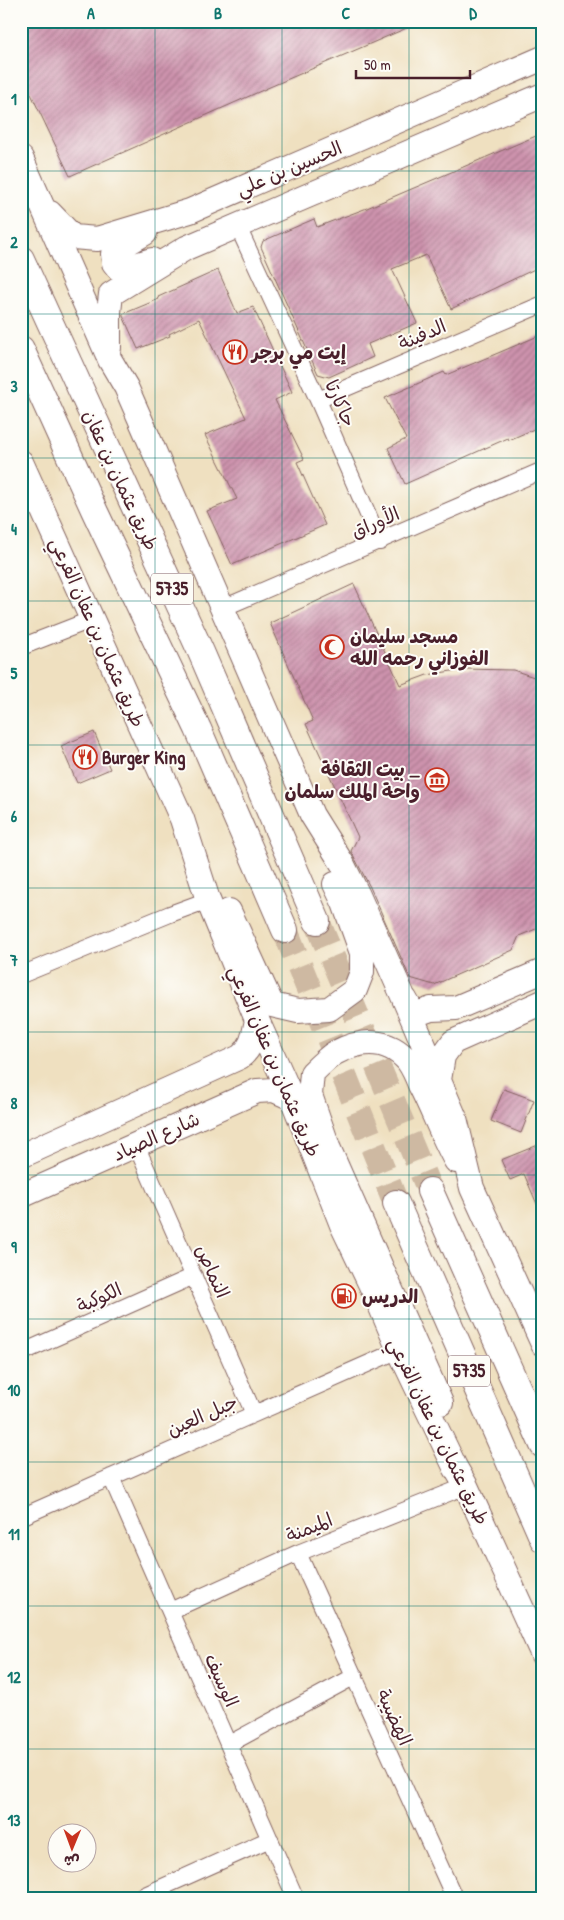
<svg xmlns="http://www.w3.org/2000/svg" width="564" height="1920" viewBox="0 0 564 1920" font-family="'Patrick Hand','Playpen Sans Arabic',sans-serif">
  <defs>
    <pattern id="building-hatch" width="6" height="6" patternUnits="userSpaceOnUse" patternTransform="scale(1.25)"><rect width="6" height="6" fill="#cd93ad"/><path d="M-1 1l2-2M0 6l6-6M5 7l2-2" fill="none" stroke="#a8778d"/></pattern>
  </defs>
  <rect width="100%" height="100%" fill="#fdfcf7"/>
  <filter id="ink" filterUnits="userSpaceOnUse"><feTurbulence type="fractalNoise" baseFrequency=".02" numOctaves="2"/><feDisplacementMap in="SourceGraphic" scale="10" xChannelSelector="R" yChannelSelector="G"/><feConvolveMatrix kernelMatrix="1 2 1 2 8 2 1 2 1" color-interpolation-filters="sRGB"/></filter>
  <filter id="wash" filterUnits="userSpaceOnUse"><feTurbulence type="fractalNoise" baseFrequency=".0096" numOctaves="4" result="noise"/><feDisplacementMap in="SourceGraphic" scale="20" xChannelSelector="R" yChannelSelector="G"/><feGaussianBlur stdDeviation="1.12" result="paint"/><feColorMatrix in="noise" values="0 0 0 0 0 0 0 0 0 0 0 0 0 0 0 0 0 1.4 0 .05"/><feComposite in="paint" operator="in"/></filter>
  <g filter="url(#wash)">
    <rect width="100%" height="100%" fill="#efe0c0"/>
    <g id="blocks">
      <path fill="url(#building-hatch)" d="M21 21H423L272 86 70 176 22 75 27 73 21 59Z
        M543 133V265L451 309 426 255 392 269 417 323 368 344 373 357 329 377 318 374 261 247 263 241 314 219 317 227 367 208Z
        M218 270 237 313 253 307 292 392 275 400 304 459 297 462 325 525 232 565 207 511 237 499 205 435 246 418 199 319 169 334 170 336 138 349 123 316V314L159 299 158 297Z
        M543 334V425L509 440 508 438 405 484 388 448 406 439 385 398 444 372 446 375Z
        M354 584 400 685 427 675 464 669 513 670 543 680V926L519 936 513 950 434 985 410 978 370 887 351 851 358 837 306 724 313 721 270 623Z
        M94 732 110 769 77 783 61 746Z
        M504 1089 534 1100 521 1133 491 1121Z
        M543 1143V1218L524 1174 510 1180 501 1160Z"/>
    </g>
  </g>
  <g filter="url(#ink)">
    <use href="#blocks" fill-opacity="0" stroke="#84635f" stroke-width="1"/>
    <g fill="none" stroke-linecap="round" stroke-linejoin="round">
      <path stroke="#ceb9a2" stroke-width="26" stroke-dasharray="26 13" stroke-linecap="butt" d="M317 921 430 1191
        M285 930 396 1203"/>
      <g stroke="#84635f" stroke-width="18">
        <path id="street" d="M238 227 318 400 380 542
          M318 400 543 304
          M223 608 543 470
          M21 647 93 619
          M21 975 170 914 208 900
          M136 1145 254 1414
          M21 1353 194 1276
          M111 1477 296 1899
          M21 1517 399 1350
          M298 1553 455 1899
          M170 1611 298 1553 466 1486
          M229 1744 355 1676
          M136 1899 270 1839"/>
      </g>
      <g stroke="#84635f" stroke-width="26">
        <path id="secondary" d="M21 158 110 360 126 387 144 428 312 815 342 863 357 893 402 994 455 1118 472 1188 543 1344
          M50 213 73 237 97 239 190 211 543 58
          M145 233 119 248 113 254 114 263 118 268 129 267 152 260
          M109 348V312L111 294 186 248 543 95
          M21 462 182 819 208 900 257 1020 292 1098 342 1225 377 1298 399 1350 455 1467 466 1486 543 1655
          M229 911 272 1005 298 1011 329 1009 355 990 362 972V953L344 903 335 884
          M405 999 414 1015 431 1009 456 1008 543 971
          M439 1080 443 1056 453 1042 543 1002
          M21 1156 240 1057C253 1047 254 1034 257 1020
          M21 1196 257 1091 274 1090 292 1098
          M441 1403 328 1147 310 1095 312 1073C319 1066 327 1058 335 1053 361 1039 388 1038 408 1061 413 1068 417 1077 420 1085 433 1110 442 1136 456 1161"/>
      </g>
      <g stroke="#84635f" stroke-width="28">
        <path id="primary" d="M21 259 201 652 317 921
          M21 349 95 512 198 729 285 930
          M430 1191 543 1445
          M396 1203 543 1539"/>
      </g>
      <use href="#street" stroke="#fff" stroke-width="16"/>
      <use href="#secondary" stroke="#fff" stroke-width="24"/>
      <use href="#primary" stroke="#fff" stroke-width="26"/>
    </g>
  </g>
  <path fill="none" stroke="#0f766e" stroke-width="1" stroke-opacity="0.55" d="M155 21V1899M282 21V1899M409 21V1899M21 171H543M21 314H543M21 458H543M21 601H543M21 745H543M21 888H543M21 1032H543M21 1175H543M21 1319H543M21 1462H543M21 1606H543M21 1749H543"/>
  <defs>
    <g id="restaurant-ring" transform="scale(1.25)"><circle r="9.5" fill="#fdfcf7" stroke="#c8321e" stroke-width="1.5"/><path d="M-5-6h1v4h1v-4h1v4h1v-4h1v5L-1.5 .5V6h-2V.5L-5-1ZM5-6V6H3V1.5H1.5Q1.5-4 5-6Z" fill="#c8321e"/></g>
    <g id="mosque-ring" transform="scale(1.25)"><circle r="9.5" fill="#fdfcf7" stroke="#c8321e" stroke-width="1.5"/><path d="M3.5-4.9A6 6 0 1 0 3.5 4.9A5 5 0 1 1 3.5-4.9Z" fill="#c8321e"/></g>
    <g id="museum-ring" transform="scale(1.25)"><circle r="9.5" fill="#fdfcf7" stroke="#c8321e" stroke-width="1.5"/><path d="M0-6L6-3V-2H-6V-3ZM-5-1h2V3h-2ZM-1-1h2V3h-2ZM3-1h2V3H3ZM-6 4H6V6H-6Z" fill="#c8321e"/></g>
    <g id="fuel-ring" transform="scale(1.25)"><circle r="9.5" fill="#fdfcf7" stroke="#c8321e" stroke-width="1.5"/><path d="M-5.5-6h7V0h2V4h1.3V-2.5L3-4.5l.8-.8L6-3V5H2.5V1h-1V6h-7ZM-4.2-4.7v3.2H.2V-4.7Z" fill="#c8321e"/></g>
  </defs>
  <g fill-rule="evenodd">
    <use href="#restaurant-ring" x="235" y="352"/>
    <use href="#mosque-ring" x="332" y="647"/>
    <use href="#restaurant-ring" x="85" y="757"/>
    <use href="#museum-ring" x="437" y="780"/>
    <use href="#fuel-ring" x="344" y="1296"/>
  </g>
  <g text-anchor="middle" stroke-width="4" stroke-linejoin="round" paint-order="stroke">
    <g fill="#fdfcf7" stroke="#806168" stroke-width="1">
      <rect x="151" y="573.5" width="42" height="31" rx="4"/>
      <rect x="448" y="1355.5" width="42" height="31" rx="4"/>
    </g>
    <g font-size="18" font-weight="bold" fill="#4a1f2b">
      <text x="172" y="595">5735</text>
      <text x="469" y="1377">5735</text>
    </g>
    <g font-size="19" fill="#4a1f2b" stroke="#fdfcf7">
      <text transform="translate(289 168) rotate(-23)" y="7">الحسين بن علي</text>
      <text transform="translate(422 334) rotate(-23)" y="7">الدفينة</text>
      <text transform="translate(341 403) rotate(66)" y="7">جاكارتا</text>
      <text transform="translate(121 480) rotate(65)" y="7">طريق عثمان بن عفان</text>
      <text transform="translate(375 522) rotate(-23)" y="7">الأوراق</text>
      <text transform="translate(98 632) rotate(66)" y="7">طريق عثمان بن عفان الفرعي</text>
      <text transform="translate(275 1061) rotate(67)" y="7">طريق عثمان بن عفان الفرعي</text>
      <text transform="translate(156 1136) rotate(-24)" y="7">شارع الصياد</text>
      <text transform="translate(213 1271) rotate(66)" y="7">النماص</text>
      <text transform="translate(99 1297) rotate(-24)" y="7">الكوكبة</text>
      <text transform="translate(202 1415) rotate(-24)" y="7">جبل العين</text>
      <text transform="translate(439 1431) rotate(64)" y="7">طريق عثمان بن عفان الفرعي</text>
      <text transform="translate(309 1527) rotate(-22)" y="7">الميمنة</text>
      <text transform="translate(222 1680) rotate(66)" y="7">الوسيف</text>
      <text transform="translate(395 1717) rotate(66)" y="7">الهضيبة</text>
    </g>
    <g font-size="19" font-weight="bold" fill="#4a1f2b" stroke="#fdfcf7" text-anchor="start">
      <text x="252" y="359">إيت مي برجر</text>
      <text x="350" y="643">مسجد سليمان<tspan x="350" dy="22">الفوزاني رحمه الله</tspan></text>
      <text x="102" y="764">Burger King</text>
      <text x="420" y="776" text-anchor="end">بيت الثقافة _<tspan x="420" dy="22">واحة الملك سلمان</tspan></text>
      <text x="362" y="1303">الدريس</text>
    </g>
  </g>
  <rect width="564" height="1920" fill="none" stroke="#fdfcf7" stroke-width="55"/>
  <g transform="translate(72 1848) rotate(181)"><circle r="24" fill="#fdfcf7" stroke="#b5a4a5"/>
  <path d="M0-4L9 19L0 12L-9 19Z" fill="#c8321e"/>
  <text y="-8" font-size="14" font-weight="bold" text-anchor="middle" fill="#4a1f2b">ش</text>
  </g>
  <path d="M356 70v8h114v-8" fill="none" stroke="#4a1f2b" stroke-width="2.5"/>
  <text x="364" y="70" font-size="15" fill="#4a1f2b" stroke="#fdfcf7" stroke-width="4" paint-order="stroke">50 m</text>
  <rect x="28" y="28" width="508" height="1864" fill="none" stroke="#0f766e" stroke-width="2"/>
  <g font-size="16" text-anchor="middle" font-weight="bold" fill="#0f766e">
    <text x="91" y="19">A</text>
    <text x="218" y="19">B</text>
    <text x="346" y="19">C</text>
    <text x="473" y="19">D</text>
    <text x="14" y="105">1</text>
    <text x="14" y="248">2</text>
    <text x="14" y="392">3</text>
    <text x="14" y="535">4</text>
    <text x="14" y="679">5</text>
    <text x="14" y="822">6</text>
    <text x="14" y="966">7</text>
    <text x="14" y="1109">8</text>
    <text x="14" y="1253">9</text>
    <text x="14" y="1396">10</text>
    <text x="14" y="1540">11</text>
    <text x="14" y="1683">12</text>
    <text x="14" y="1826">13</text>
  </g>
</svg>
